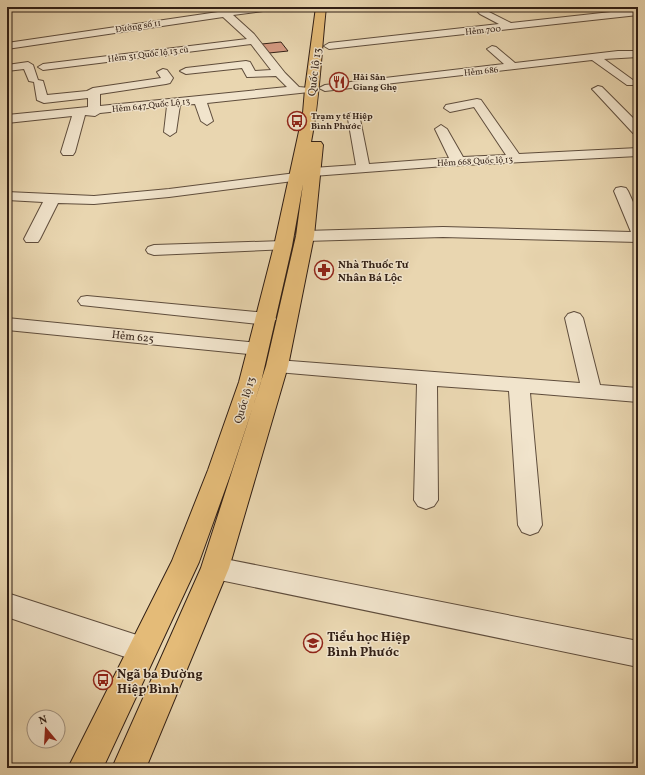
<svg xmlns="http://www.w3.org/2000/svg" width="645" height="775" viewBox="0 0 645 775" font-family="Vollkorn,serif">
  <rect width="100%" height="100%" fill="#e9d6b0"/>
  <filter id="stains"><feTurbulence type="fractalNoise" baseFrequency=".005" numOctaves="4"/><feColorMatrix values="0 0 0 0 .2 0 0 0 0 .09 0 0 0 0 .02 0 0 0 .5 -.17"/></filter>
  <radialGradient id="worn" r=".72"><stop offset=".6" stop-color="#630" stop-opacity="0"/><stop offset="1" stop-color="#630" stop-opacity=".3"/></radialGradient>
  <path fill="#d59a82" stroke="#311f15" d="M281 42 288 51 269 53 262 44Z"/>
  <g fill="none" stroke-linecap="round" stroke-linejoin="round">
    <g stroke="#5f4d3c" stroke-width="2">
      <path id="minor" d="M213 7H223L227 10 251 7H275L270 10 233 15 254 34 285 73 299 87 309 88 311 90 309 92 207 103 213 121 207 125 201 121 195 104 180 105 176 132 170 136 164 132 167 106 100 113 95 116 85 115 75 152 73 155H63L61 152 72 116 7 123V115L88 107V98L44 103 37 100 34 82 29 81 24 69 7 71V65L28 62 33 65 38 80 43 81 47 95 87 91 93 88 161 78 157 72 163 69 167 70 173 78 170 83 166 84 100 94V106L287 87 276 76 247 77 242 68 186 74 180 71 186 68 246 61 250 62 255 71 271 70 251 44 43 70 38 67 43 64 247 39 223 17 7 49V43L218 12Z
        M483 9 511 23 638 9V15L329 49 324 46 329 43 499 24 480 14 478 12Z
        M492 46 496 47 515 63 618 51H638V57L604 59 637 83 635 85H627L592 60 325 91 319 88 325 85 504 64 487 49Z
        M598 86 602 87 638 123V134L633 133 594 91 592 89Z
        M477 99 481 100 519 154 638 148V156L445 166 313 176 308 175 306 172 308 169 313 168 356 165 348 119 354 115 360 119 369 164 449 158 435 129 441 125 447 129 463 157 506 155 474 107 450 112 444 108 446 105Z
        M296 173 301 174 303 177 301 180 169 197 94 204 58 203 40 239 38 242H26L24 239 43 202 7 200V192L94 196 169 189Z
        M621 187 626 188 628 191 638 213V242L443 237 305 241 299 239 297 236 299 233 305 231 443 227 631 232 614 191 616 188Z
        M283 241 289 243 291 246 289 249 154 255 148 253 146 250 148 247 154 245Z
        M87 296 267 313 273 315 276 319 273 323 267 325 81 305 78 301 81 297Z
        M574 312 580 314 583 318 600 385 638 388V402L530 393 542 525 538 532 530 535 522 532 518 525 509 391 437 386 438 500 434 506 426 509 418 506 414 500 417 384 277 372 270 371 267 366 270 361 277 360 580 383 565 318 568 314Z
        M7 318 259 343 266 345 268 349 266 353 259 355 7 330Z
        M215 557 638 641V667L215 579 206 576 202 568 206 560Z
        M7 593 143 637 153 641 157 650 153 659 143 663 7 617Z"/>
    </g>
    <g stroke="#311f15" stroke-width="2">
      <path id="highway" d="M316 7H326C321 52 320 98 311 142H321L323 145 314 236 288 366 229 568 146 768H112L201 568 266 366 296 236 303 184 292 246 261 382 232 470 199 562 103 768H68L172 561 208 470 239 382 274 246 303 113 305 89Z"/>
    </g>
    <use href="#minor" fill="#f1e4cc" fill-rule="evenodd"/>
    <use href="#highway" fill="#e4bb78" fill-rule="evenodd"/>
  </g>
  <defs>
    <g id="restaurant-ring" transform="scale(1)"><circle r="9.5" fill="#f1e4cc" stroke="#8f2418" stroke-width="1.5"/><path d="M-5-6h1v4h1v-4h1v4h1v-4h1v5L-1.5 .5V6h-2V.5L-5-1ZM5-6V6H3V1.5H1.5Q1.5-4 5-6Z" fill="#8f2418"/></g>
    <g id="bus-ring" transform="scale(1)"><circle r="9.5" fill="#f1e4cc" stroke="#8f2418" stroke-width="1.5"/><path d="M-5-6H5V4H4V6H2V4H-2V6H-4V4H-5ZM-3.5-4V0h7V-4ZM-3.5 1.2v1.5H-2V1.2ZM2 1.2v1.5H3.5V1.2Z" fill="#8f2418"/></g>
    <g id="pharmacy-ring" transform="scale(1)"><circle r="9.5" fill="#f1e4cc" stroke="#8f2418" stroke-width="1.5"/><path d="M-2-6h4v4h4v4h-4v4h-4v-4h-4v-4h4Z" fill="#8f2418"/></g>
    <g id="school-ring" transform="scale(1)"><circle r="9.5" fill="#f1e4cc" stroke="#8f2418" stroke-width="1.5"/><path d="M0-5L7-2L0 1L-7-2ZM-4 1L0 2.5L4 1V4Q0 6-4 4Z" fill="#8f2418"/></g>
  </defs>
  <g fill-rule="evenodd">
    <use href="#restaurant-ring" x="339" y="82"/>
    <use href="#bus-ring" x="297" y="121"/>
    <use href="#pharmacy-ring" x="324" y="270"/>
    <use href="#school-ring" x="313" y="643"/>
    <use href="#bus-ring" x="103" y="680"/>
  </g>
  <g text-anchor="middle" stroke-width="3" stroke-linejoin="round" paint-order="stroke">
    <g font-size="9" fill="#311f15" stroke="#f1e4cc">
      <text transform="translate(138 26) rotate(-9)" y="3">Đường số 11</text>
      <text transform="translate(483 30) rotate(-6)" y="3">Hẻm 700</text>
      <text transform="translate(148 54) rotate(-7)" y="3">Hẻm 31 Quốc lộ 13 cũ</text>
      <text transform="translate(481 71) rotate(-6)" y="3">Hẻm 686</text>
      <text transform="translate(151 105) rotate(-6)" y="3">Hẻm 647 Quốc Lộ 13</text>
      <text transform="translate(475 161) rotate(-3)" y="3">Hẻm 668 Quốc lộ 13</text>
    </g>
    <g font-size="9" font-weight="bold" fill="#311f15" stroke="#f1e4cc" text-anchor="start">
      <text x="353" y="80">Hải Sản<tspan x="353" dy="10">Giang Ghẹ</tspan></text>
      <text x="311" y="119">Trạm y tế Hiệp<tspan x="311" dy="10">Bình Phước</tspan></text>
    </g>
    <g font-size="11" fill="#311f15" stroke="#f1e4cc">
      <text transform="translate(314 72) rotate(-83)" y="4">Quốc lộ 13</text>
      <text transform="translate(133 336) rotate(6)" y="4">Hẻm 625</text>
      <text transform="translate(244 400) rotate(-73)" y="4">Quốc lộ 13</text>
    </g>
    <g font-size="11" font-weight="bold" fill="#311f15" stroke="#f1e4cc" text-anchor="start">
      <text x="338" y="268">Nhà Thuốc Tư<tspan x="338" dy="13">Nhân Bá Lộc</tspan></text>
    </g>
    <g font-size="13" font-weight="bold" fill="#311f15" stroke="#f1e4cc" text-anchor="start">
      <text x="327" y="641">Tiểu học Hiệp<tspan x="327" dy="15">Bình Phước</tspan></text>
      <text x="117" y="678">Ngã ba Đường<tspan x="117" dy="15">Hiệp Bình</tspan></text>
    </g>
  </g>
  <rect width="645" height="775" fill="none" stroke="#e9d6b0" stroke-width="24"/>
  <rect x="8" y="8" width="629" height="759" fill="none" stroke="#311f15" stroke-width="2"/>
  <rect x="12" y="12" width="621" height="751" fill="none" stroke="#311f15"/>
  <g transform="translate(46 729) rotate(342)"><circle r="19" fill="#f1e4cc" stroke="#a49583"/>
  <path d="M0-3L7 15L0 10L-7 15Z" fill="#8f2418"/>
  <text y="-6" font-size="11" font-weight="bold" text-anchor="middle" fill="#311f15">N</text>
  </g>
  <rect width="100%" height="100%" filter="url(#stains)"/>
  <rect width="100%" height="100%" fill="url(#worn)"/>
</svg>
